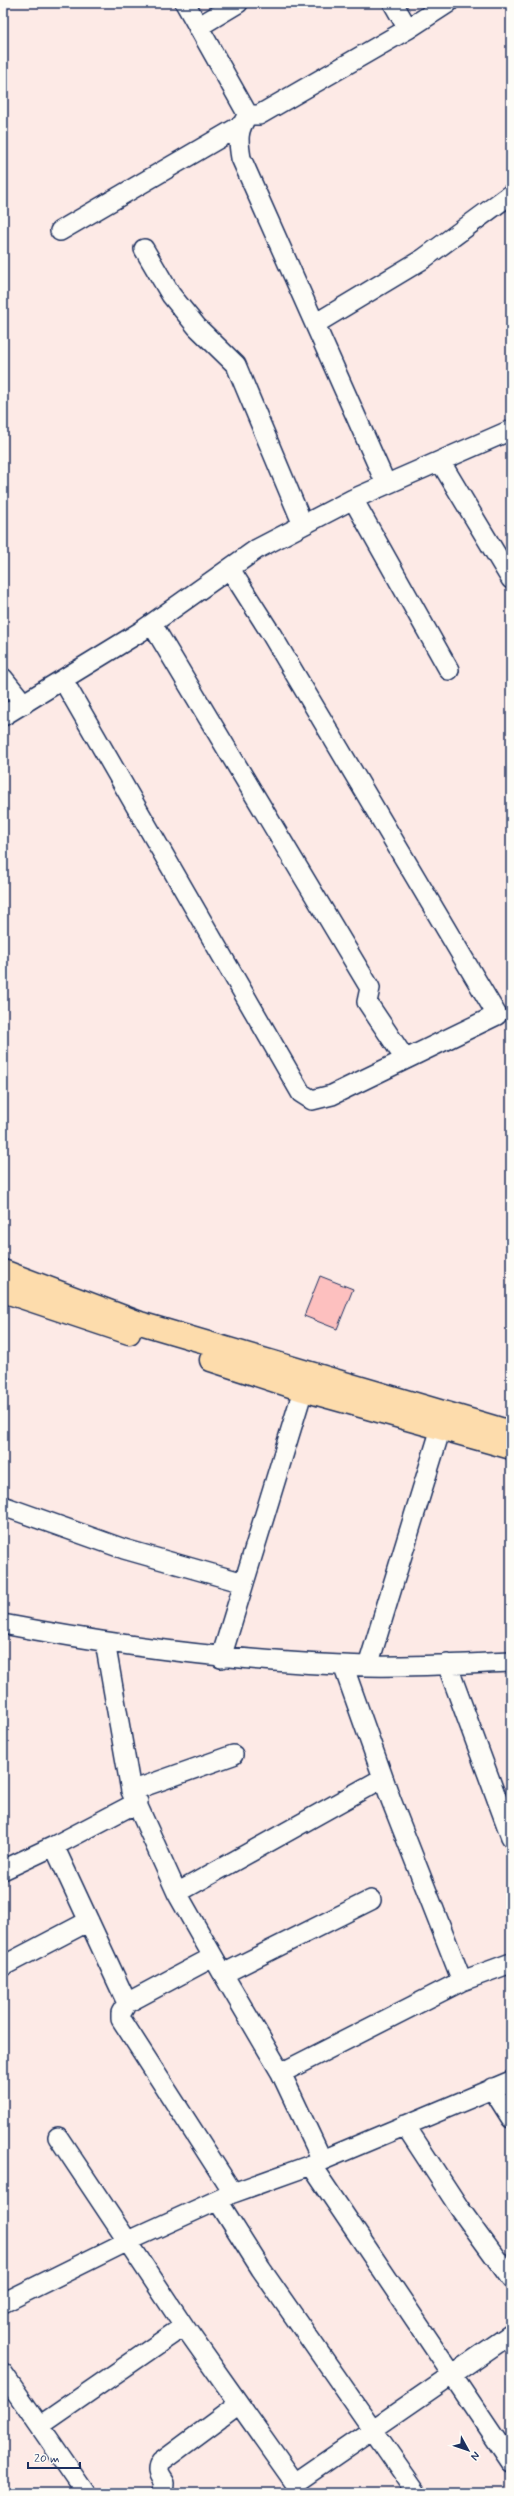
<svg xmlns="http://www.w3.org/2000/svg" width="514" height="2496" viewBox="0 0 514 2496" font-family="Mynerve,sans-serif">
  <rect width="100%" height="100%" fill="#fdeae6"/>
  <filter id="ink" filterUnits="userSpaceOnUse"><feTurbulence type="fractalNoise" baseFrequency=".025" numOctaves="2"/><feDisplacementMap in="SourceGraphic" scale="8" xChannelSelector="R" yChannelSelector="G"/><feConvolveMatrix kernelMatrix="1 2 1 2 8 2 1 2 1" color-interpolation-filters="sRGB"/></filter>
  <g filter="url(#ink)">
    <path fill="#fdc0bf" stroke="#1b2f5e" d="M320 1276 353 1289 337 1329 304 1316Z"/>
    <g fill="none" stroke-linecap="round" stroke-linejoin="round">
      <g stroke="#1b2f5e" stroke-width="22">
        <path id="street" d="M185 3 248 115C237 130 238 140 241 158L386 484
          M393 3 408 29
          M198 27 238 3
          M248 115H259L408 29 448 3
          M60 231 240 126
          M144 249 171 295 197 327 236 365 303 525
          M315 324 423 259 511 194
          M440 461 511 579
          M353 499 449 670
          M152 624 370 988 367 1002 405 1059
          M3 678 24 704
          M63 680 301 1093 312 1100 332 1095 497 1015 270 632 230 569
          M3 716 140 632 257 549 353 499 511 430
          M3 1506 124 1549 244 1583
          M3 1624C123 1647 244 1662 366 1666 414 1667 463 1664 511 1662
          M105 1642 131 1791
          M221 1658 303 1390
          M447 1664 511 1837
          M343 1665 391 1800 462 1981
          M368 1666 441 1428
          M3 1870 54 1846
          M177 1893 131 1791 233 1755
          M213 1957 127 2003 121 2013V2019L233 2193 311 2165
          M3 1966 89 1921
          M223 1974 177 1893 383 1778
          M127 2003 54 1846 138 1802
          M281 2073 223 1974 371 1900
          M511 2081 311 2165 511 2462
          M492 2088 511 2118
          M405 2125 460 2209 511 2279
          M58 2137 184 2326 295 2483 511 2334
          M322 2160 281 2073 462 1981 511 1963
          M218 2201 261 2269 417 2493
          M3 2303 128 2241 229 2195
          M3 2373 86 2493
          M41 2425 184 2326
          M163 2493 164 2483C159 2475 155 2471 161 2462L239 2404"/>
      </g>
      <g stroke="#1b2f5e" stroke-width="25">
        <path id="primary" d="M3 1271 140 1323 511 1432
          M3 1291 129 1333
          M211 1360 303 1390 511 1448"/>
      </g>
      <use href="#street" stroke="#fdfcf7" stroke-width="19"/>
      <use href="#primary" stroke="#fddcac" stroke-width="22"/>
    </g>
  </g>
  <rect width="514" height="2496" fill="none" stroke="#fdfcf7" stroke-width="16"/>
  <rect x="8" y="8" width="498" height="2480" fill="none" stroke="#1b2f5e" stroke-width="1.5" filter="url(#ink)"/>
  <g transform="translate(468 2450) rotate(130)" stroke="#fdfcf7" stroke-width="3" paint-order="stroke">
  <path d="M0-3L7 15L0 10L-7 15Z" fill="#1b2f5e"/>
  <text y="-6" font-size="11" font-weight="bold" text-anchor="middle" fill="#1b2f5e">N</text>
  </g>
  <path d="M28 2462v6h52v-6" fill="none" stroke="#1b2f5e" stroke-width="2"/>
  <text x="34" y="2462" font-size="12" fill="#1b2f5e" stroke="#fdfcf7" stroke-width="3" paint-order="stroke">20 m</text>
</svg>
